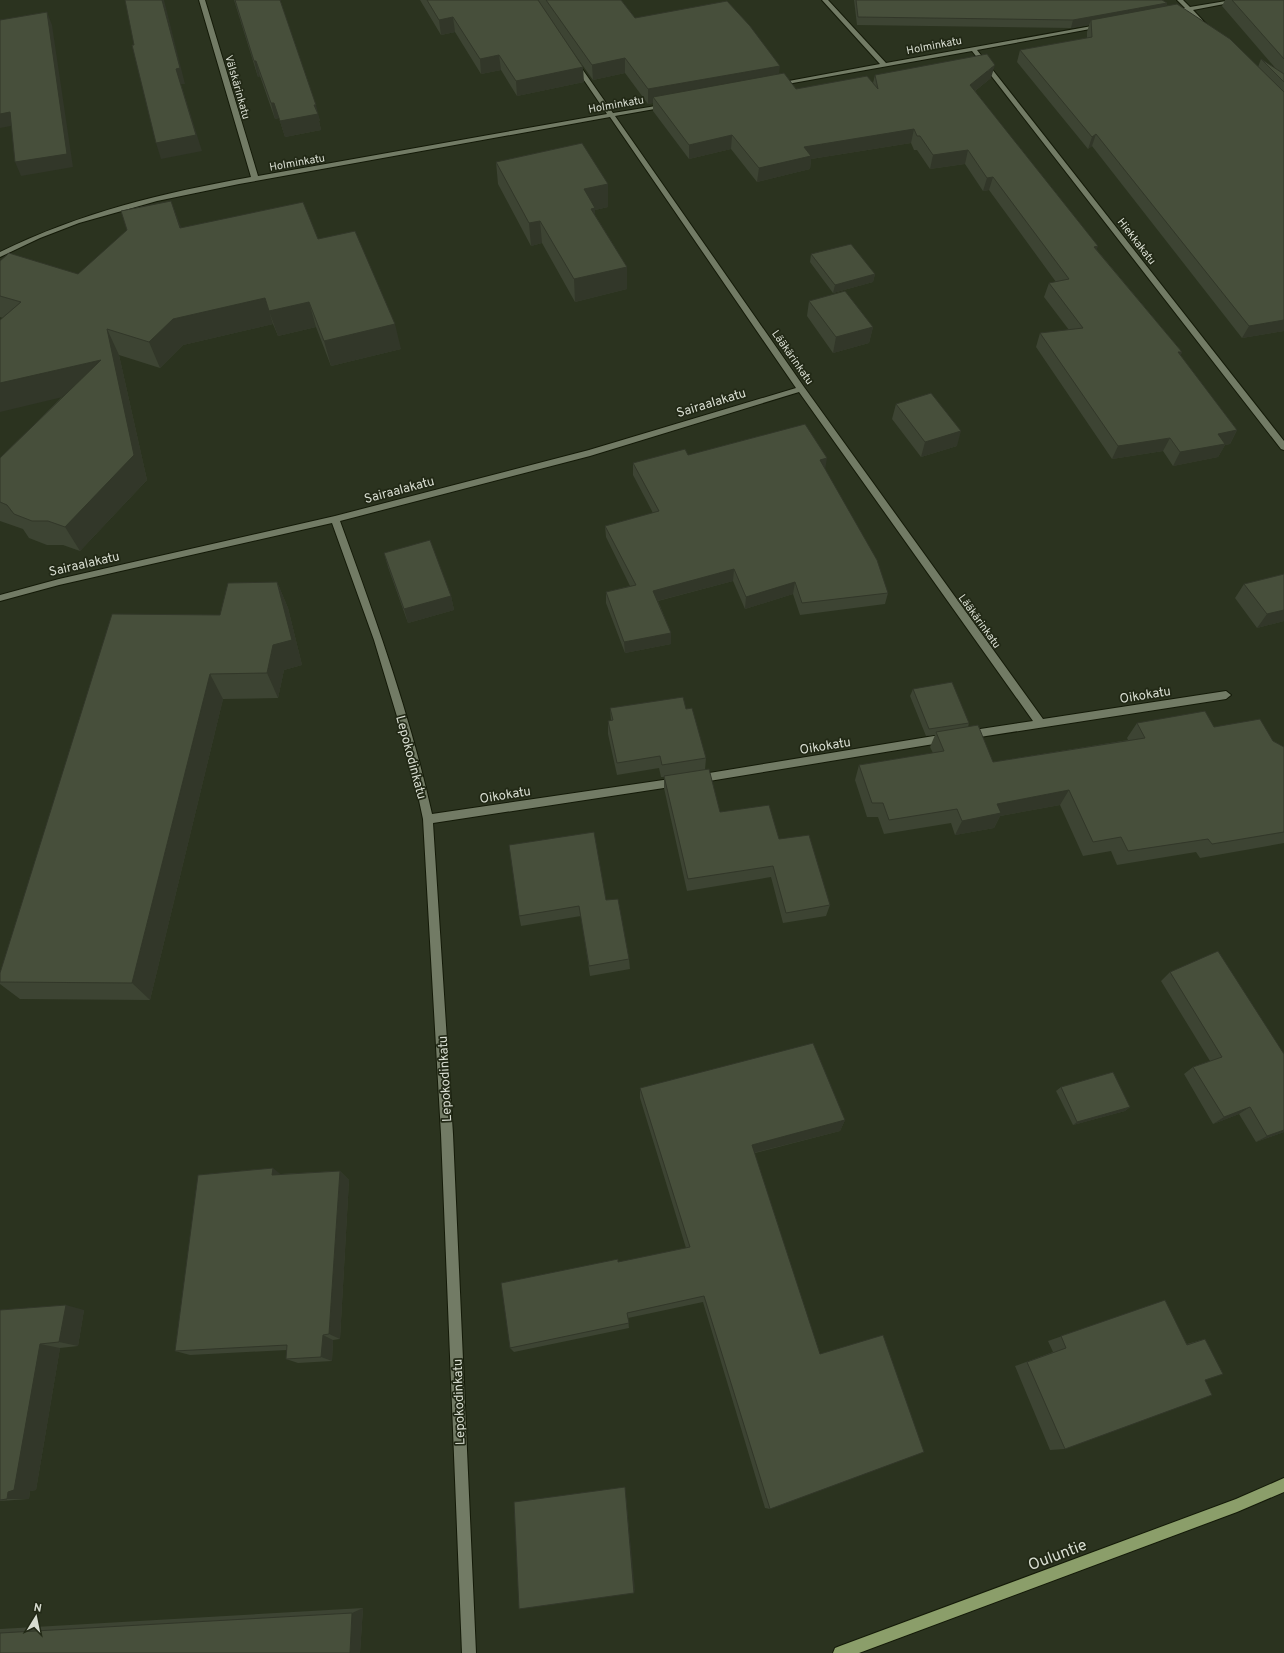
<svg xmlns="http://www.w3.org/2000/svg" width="1284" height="1653" viewBox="0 0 1284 1653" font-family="Overpass,sans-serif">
  <rect width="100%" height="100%" fill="#2b331f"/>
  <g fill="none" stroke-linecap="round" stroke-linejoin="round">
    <g stroke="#141a08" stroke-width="2">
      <path id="minor" d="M199 0H205L258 176 607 114 573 64 576 62 578 63 613 113 668 104V106L666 107 615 116 804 387 1043 719 1226 691 1231 695 1226 699 967 739 964 738 962 735 964 732 967 731 1033 721 799 392 590 456 340 521C375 617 410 714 432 814L677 778 680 779 682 782 680 785 677 786 433 823 453 1134 476 1653H462L441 1134 423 819 411 763 374 640 332 523 59 585 0 601V595L59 579 335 516 589 450 796 388 610 117 239 184 157 201 79 223 40 238 0 257V252C82 212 162 193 251 177Z
        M822 0H828L886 63 1103 24 1104 25 1101 27 977 50 1284 441V450L1281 449 972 51 776 86 775 85 778 83 880 64Z
        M1177 0H1183L1190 7 1232 0H1245L1193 10 1208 26 1205 28 1188 11 1172 13V11L1185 8Z
        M946 734 949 735 951 738 949 741 946 742 697 783 694 782 692 779 694 776 697 775Z"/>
    </g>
    <g stroke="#141a08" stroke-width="2">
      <path id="major" d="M1284 1478V1492L1237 1512 859 1653H833L835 1648 840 1646 1236 1499Z"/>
    </g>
    <use href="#minor" fill="#727b65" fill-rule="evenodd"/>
    <use href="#major" fill="#8b9e6a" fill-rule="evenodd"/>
  </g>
  <path fill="#3d4433" d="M234 0H280L320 121H319L321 130 285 137 279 118 275 119 260 76 258 77Z
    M420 0H621L635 18 779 74 796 89 873 83 875 75 991 78 975 91 1097 250 1182 352 1180 356 1237 430 1230 444 1225 445 1218 457 1173 466 1163 451 1112 459 1036 347 1040 333 1069 330 1044 297 1049 283 1056 282 989 190 983 191 965 164 930 169 917 150H914L911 143 811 159 810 169 757 182 731 149 689 159 653 111V103L648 104 625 73 593 80 566 42 584 82 517 96 501 70 481 74 455 32 441 35Z
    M854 0H1162L1167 3 1166 6 1258 67 1261 59 1277 70 1222 6 1225 0H1284V331L1242 338 1092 146 1088 149 1017 62 1020 50 1087 38V32L1089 25 1071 28 857 25Z
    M496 162 608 184V207L595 210V215L627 267V289L575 302 542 243 531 246 498 184Z
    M181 228 318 239 401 349 331 366 316 327 278 336 273 324 183 345 160 368 119 355 147 480 80 551 63 545H47L29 538 23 529 0 521V458L62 397 3 318 0 317V261L78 274Z
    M811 254 875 274 873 282 833 293 810 262Z
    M809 301 873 327 869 343 833 353 807 316Z
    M896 404 957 446 921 457 892 419Z
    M688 455 825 469 888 593 885 604 800 615 793 594 745 609 733 581 658 601 671 633V644L625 653 606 603V592L630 586 606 537 605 526 653 513 633 475V463Z
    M384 553 451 596 454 610 408 623 388 567Z
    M1284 574V621L1257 628 1235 598 1244 584Z
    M277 582 288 608 302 665 284 670 278 698 223 699 150 1000 20 999 0 984V973L220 615Z
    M913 689 969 723 968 727 993 762 1128 740 1127 738 1137 723 1214 727 1273 741 1284 747V843L1200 858 1196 852 1117 865 1111 851 1083 856 1060 805 1000 816 994 828 955 835 951 823 884 834 878 817H867L855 780 859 765 933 753 930 747 935 735 926 736 910 696Z
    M610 708 686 709 706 758 705 770 720 812 779 839 830 905 826 916 783 923 771 877 687 891 664 788V777H661L659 768 617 775 608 734V721H611Z
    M606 900 629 959 630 969 590 976 581 916 521 926 519 916Z
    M1170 972 1284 1054V1132L1256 1142 1239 1114 1213 1124 1184 1074 1193 1067 1210 1061 1161 981Z
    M1061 1087 1130 1107 1125 1111 1073 1125 1056 1091Z
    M640 1088 845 1120 840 1131 755 1153 770 1509 765 1508 703 1302 628 1318 629 1328 514 1352 510 1348 686 1248 640 1098Z
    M340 1171 349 1180 340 1339 333 1340 332 1361 298 1363 286 1359 287 1350 190 1355 175 1351 281 1174Z
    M1148 1306 1187 1344 1205 1339V1380L1065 1449 1050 1450 1015 1366 1053 1352 1048 1341Z
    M0 1310H84L78 1346 60 1348 36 1490 30 1491 29 1499 0 1501Z
    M363 1608 360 1653H0V1629Z"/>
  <path fill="#323729" d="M162 0H164L185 84H181L202 151 161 159 156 143 176 69Z
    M1167 3 1164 11 1091 20 1089 25 1071 28 1073 20Z
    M47 12 52 25 73 167 21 176 15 162Z
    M453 17 455 32 441 35 439 20Z
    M499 55 501 70 481 74 480 59Z
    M625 58V73L593 80 592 65Z
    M254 61H256L260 76 258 77Z
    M995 65 991 78 966 98 970 85Z
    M780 66 778 81 653 97V103L648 104V89Z
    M583 67 584 82 517 96 516 81Z
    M271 103H274L279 118 275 119Z
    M314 105H316L320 121H319L321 130 285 137 280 121Z
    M10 112 16 125 0 128V114Z
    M914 129 911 143 811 159 810 169 757 182 759 168 804 147Z
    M1096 134 1092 146 1088 149 1092 137Z
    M732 135 731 149 689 159V145Z
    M968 150 965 164 930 169 933 155Z
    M993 177 989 190 983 191 987 178Z
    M608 184V207L595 210 596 231 584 189Z
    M171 201 181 227 189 254 180 228Z
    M540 221 542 243 531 246 529 223Z
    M1098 246 1093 260 1094 247Z
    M627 267V289L575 302 574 279Z
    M875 274 873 282 833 293 835 285Z
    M265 298 273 324 183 345 160 368 149 342 173 319Z
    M309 302 316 327 278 336 269 311Z
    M1284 320V331L1242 338 1249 326Z
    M395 324 401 349 331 366 324 341Z
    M873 327 869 343 833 353 836 337Z
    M107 329 119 355 147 480 80 551 65 527Z
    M1178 352H1182L1176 365Z
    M101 360 113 385 0 412V383Z
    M1237 430 1230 444 1225 445 1218 457 1173 466 1180 452 1218 434Z
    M961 431 957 446 921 457 925 442Z
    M1170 438 1163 451 1112 459 1118 446Z
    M827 458 825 470 820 460Z
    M734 569 733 581 653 602V591Z
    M277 582 288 608 302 665 284 670 278 698 267 673 273 645Z
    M795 582 793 594 745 609 746 597Z
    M451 596 454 610 408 623 404 609Z
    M1284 610V621L1257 628 1267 614Z
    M671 633V644L625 653 624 642Z
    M210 674 223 699 150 1000 132 983Z
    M1069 790 1060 805 1000 816 994 828 955 835 962 821 997 804Z
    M1130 1107 1125 1111 1073 1125 1077 1122Z
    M1250 1107 1239 1114 1213 1124 1224 1117Z
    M845 1120 840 1131 749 1154 752 1145Z
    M1284 1130V1132L1256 1142 1267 1136Z
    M273 1168 284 1177 272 1175Z
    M340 1171 349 1180 340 1339 329 1334Z
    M66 1305 84 1310 78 1346 59 1342Z
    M323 1335 333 1340 332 1361 321 1357Z
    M40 1344 60 1348 36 1490 30 1491 29 1499H7Z
    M625 1486 635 1590 634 1593 625 1487Z
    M363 1608 360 1653H350L352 1613Z"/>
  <path fill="#474f3b" stroke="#323729" d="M125 0H162L180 68 176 69 196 135 156 143 132 45H134Z
    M235 0H280L316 105H314L318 114 280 121 274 103H271L256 61H254Z
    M427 0H538L583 67 516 81 499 55 480 59 453 17 439 20Z
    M546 0H621L635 18 727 1 750 26 780 66 648 89 625 58 592 65Z
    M856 0H1162L1167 3 1073 20 858 17Z
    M1232 0H1284V59Z
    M1177 4 1230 39 1284 92V320L1249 326 1096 134 1092 137 1020 50 1092 37 1091 20Z
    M47 12 67 154 15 162 10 112 0 114V20Z
    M987 54 995 65 970 85 1098 246 1094 247 1182 352H1178L1237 430 1218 434 1225 444 1180 452 1170 438 1118 446 1040 333 1083 328 1049 283 1069 279 993 177 987 178 968 150 933 155 920 136H917L914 129 804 147 811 156 759 168 732 135 689 145 653 97 784 73 796 89 867 76 878 89 875 75Z
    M1261 59 1284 74V82Z
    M582 143 608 184 584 189 595 208 591 209 627 267 574 279 540 221 529 223 496 162Z
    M171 201 180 228 303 202 318 239 355 231 395 324 324 341 309 302 269 311 265 298 173 319 149 342 107 329 134 455 65 527 48 521H32L14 514 7 505 0 502V458L101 360 0 383V320L21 302 0 296V261L9 253 78 274 127 230 121 211Z
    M851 244 875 274 835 285 811 254Z
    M845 291 873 327 836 337 809 301Z
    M931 393 961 431 925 442 896 404Z
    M805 424 827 458 820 460 877 560 888 593 802 603 795 582 746 597 734 569 653 591 671 633 624 642 606 592 636 585 605 526 659 511 633 463 685 449 688 455Z
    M430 540 451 596 404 609 384 553Z
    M1284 574V610L1267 614 1244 584Z
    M277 582 292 640 273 645 267 673 210 674 132 983 0 982V973L112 614 220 615 228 583Z
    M952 682 969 723 929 729 913 689Z
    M683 697 686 709 692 708 706 758 662 765 660 756 617 763 608 721 613 720 610 708Z
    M1205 711 1214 727 1260 719 1273 741 1284 747V832L1212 844 1208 839 1128 851 1121 837 1093 842 1069 790 997 804 1001 813 962 821 957 809 889 820 883 803H872L859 765 944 751 936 732 978 725 993 762 1145 738 1137 723Z
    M709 769 720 812 769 805 779 839 809 835 830 905 786 913 773 866 688 879 664 776Z
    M594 832 606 900 618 899 629 959 589 966 579 906 519 916 509 845Z
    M1218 951 1284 1054V1130L1267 1136 1250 1107 1224 1117 1193 1067 1222 1057 1170 972Z
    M813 1043 845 1120 752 1145 820 1354 883 1335 924 1452 770 1509 704 1296 627 1313 629 1323 510 1348 501 1283 618 1259V1262L690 1247 640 1088Z
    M1113 1072 1130 1107 1077 1122 1061 1087Z
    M273 1168 272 1175 340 1171 329 1334 323 1335 321 1357 286 1359 287 1345 175 1351 198 1175Z
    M1165 1300 1187 1345 1205 1339 1223 1374 1205 1380 1212 1395 1065 1449 1027 1362 1066 1348 1061 1336Z
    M66 1305 59 1342 40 1344 14 1490 8 1492 7 1499 0 1500V1310Z
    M625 1487 634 1593 519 1609 514 1502Z
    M352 1613 350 1653H0V1633Z"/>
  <g text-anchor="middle" stroke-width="3.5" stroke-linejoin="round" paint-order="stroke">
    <g font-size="11" fill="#d8ddd1" stroke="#222916">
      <text transform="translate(934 45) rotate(-11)" y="4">Holminkatu</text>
      <text transform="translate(238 87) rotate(74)" y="4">Välskärinkatu</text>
      <text transform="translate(616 104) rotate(-10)" y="4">Holminkatu</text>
      <text transform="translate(297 162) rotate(-10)" y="4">Holminkatu</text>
      <text transform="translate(1137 241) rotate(52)" y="4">Hiekkakatu</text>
      <text transform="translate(793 357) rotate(55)" y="4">Lääkärinkatu</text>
      <text transform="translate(980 621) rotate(54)" y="4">Lääkärinkatu</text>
    </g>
    <g font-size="13" fill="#d8ddd1" stroke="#222916">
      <text transform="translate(711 402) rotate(-17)" y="5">Sairaalakatu</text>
      <text transform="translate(399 489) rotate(-15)" y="5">Sairaalakatu</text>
      <text transform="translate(84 563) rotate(-13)" y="5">Sairaalakatu</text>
      <text transform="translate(1145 694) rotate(-9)" y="5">Oikokatu</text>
      <text transform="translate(825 745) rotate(-9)" y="5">Oikokatu</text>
      <text transform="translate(412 757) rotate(75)" y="5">Lepokodinkatu</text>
      <text transform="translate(505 794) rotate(-9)" y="5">Oikokatu</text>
      <text transform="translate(444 1079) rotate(-93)" y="5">Lepokodinkatu</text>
      <text transform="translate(458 1402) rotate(-92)" y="5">Lepokodinkatu</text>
    </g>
    <g font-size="16" fill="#d8ddd1" stroke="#222916">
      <text transform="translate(1057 1554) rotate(-21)" y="6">Ouluntie</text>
    </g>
  </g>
  <g transform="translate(36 1617) rotate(10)" stroke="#222916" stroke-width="3" paint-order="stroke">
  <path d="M0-3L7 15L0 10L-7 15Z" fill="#d8ddd1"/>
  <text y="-6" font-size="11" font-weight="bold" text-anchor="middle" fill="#d8ddd1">N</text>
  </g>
</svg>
